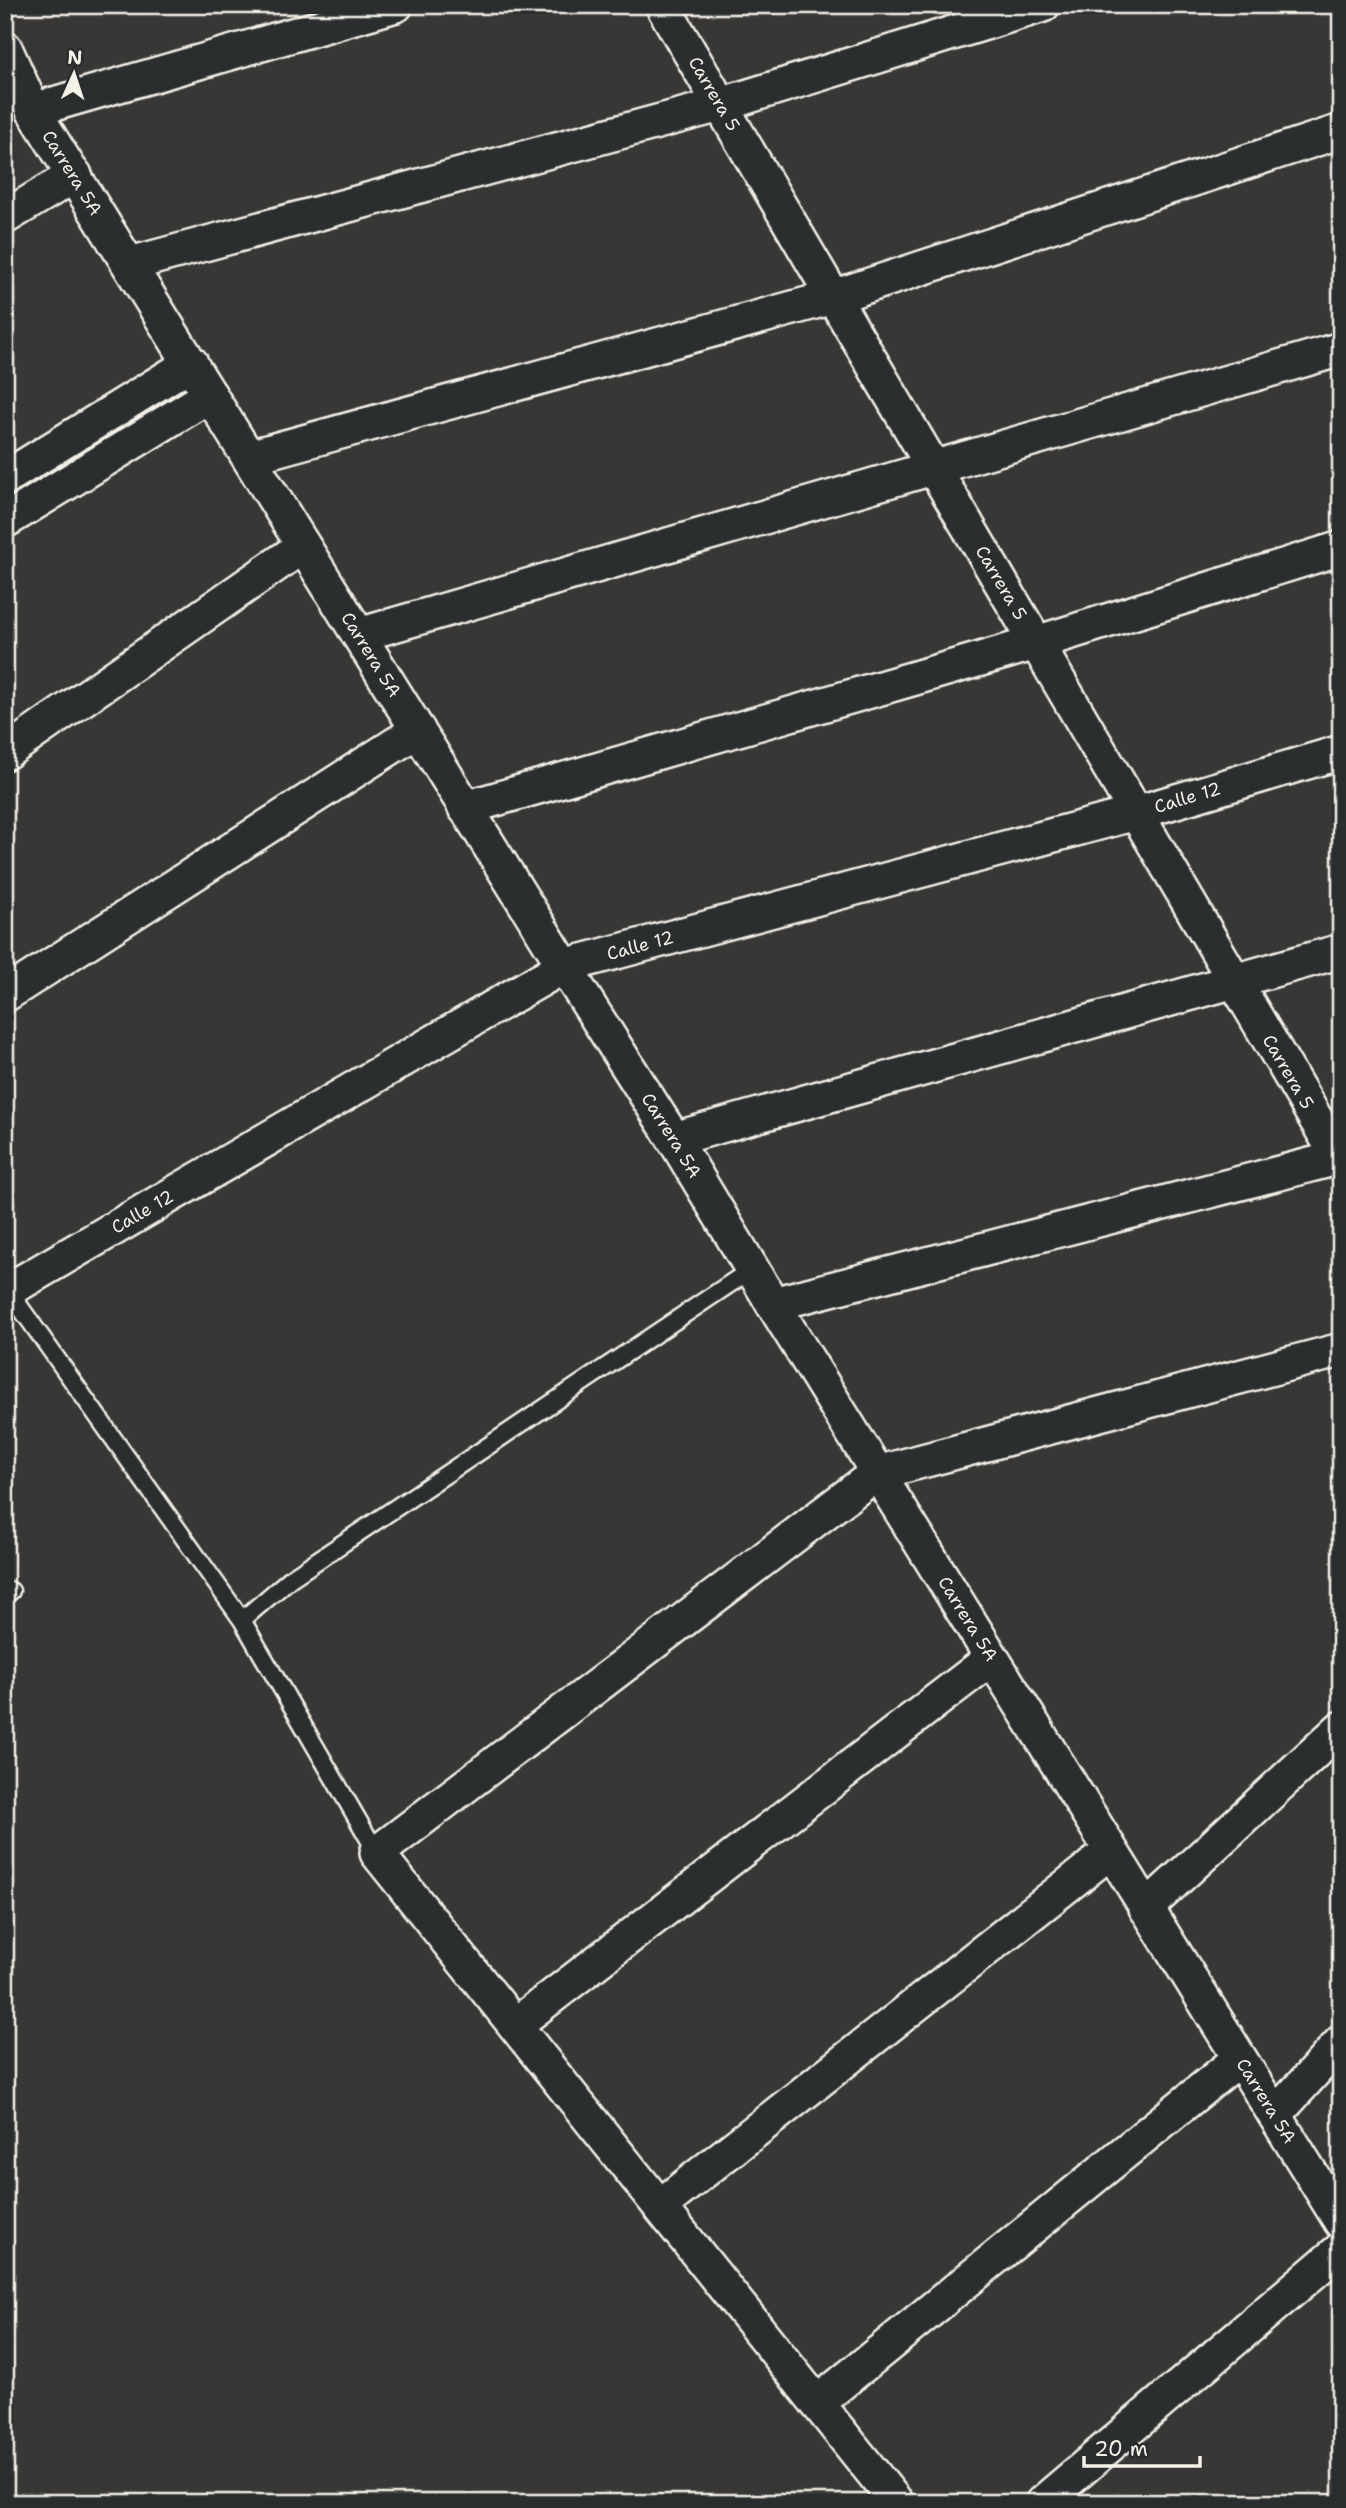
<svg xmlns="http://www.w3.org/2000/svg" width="1346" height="2508" viewBox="0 0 1346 2508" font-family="'Shantell Sans',sans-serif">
  <rect width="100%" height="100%" fill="#383736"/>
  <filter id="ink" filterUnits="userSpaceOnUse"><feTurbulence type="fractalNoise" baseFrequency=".0143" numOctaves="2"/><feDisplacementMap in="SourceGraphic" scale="14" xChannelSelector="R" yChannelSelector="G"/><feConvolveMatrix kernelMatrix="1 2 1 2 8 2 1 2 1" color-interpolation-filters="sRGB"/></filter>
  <g filter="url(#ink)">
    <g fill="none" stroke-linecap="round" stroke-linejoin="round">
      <g stroke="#f4f1e8" stroke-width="21">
        <path id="service" d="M8 1290 242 1620 291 1578 752 1269
          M5 1595 11 1591
          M242 1620 377 1853"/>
      </g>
      <g stroke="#f4f1e8" stroke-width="38">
        <g id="minor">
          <path id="s1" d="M662 5 1341 1162"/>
          <path id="s2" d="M5 48 33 110 564 966 674 1139 773 1304 1341 2222"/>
          <path d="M33 110 396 5"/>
          <path d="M5 217 75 175"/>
          <path d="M130 264 720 105 1043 5"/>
          <path d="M249 457 833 297 1341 131"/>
          <path d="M5 478 191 363"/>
          <path d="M5 521 210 395"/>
          <path d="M359 635 1341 349"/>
          <path d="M5 753 303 546"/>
          <path d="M465 808 1036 643 1341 548"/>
          <path d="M5 995 418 730"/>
          <path d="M674 1139 1341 951"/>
          <path id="s3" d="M5 1292 564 966 1136 813 1341 752"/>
          <path d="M773 1304 1341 1157"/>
          <path d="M1146 1908 1341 1728"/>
          <path d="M515 2025 992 1658"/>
          <path d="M1275 2115 1341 2042"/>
          <path d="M660 2206 1111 1851"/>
          <path d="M817 2403 1239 2059"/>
          <path d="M897 2503 377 1853 877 1473 1341 1350"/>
          <path d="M1042 2503 1341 2249"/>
        </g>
      </g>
      <use href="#service" stroke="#2a2d2e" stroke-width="16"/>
      <use href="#minor" stroke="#2a2d2e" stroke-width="33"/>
    </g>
  </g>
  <g text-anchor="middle" stroke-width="6" stroke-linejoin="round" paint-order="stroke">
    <g font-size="18" fill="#f4f1e8" stroke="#2a2d2e">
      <text dy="6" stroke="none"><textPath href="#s1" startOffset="103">Carrera 5</textPath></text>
      <text dy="6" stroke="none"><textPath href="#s2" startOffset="142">Carrera 5A</textPath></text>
      <text dy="6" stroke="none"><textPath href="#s1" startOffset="670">Carrera 5</textPath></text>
      <text dy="6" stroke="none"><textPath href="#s2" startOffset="709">Carrera 5A</textPath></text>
      <text dy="6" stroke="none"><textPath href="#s3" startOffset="1293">Calle 12</textPath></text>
      <text dy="6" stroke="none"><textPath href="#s3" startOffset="726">Calle 12</textPath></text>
      <text dy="6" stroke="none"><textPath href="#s1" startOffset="1237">Carrera 5</textPath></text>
      <text dy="6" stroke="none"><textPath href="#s2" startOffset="1276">Carrera 5A</textPath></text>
      <text dy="6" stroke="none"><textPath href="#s3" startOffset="159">Calle 12</textPath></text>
      <text dy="6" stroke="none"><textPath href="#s2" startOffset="1843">Carrera 5A</textPath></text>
      <text dy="6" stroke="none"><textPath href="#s2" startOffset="2410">Carrera 5A</textPath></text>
    </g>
  </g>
  <rect width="1346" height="2508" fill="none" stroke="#2a2d2e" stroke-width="28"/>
  <rect x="14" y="14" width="1318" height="2480" fill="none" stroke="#f4f1e8" stroke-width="2.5" filter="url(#ink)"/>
  <g transform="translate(74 74) rotate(3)" stroke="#2a2d2e" stroke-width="5" paint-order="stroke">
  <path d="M0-5L12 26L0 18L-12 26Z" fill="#f4f1e8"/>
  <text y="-10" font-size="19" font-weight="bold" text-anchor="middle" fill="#f4f1e8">N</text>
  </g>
  <path d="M1084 2456v10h116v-10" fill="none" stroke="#f4f1e8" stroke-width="3.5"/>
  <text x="1094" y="2456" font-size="21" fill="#f4f1e8" stroke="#2a2d2e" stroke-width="5" paint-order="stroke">20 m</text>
</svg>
